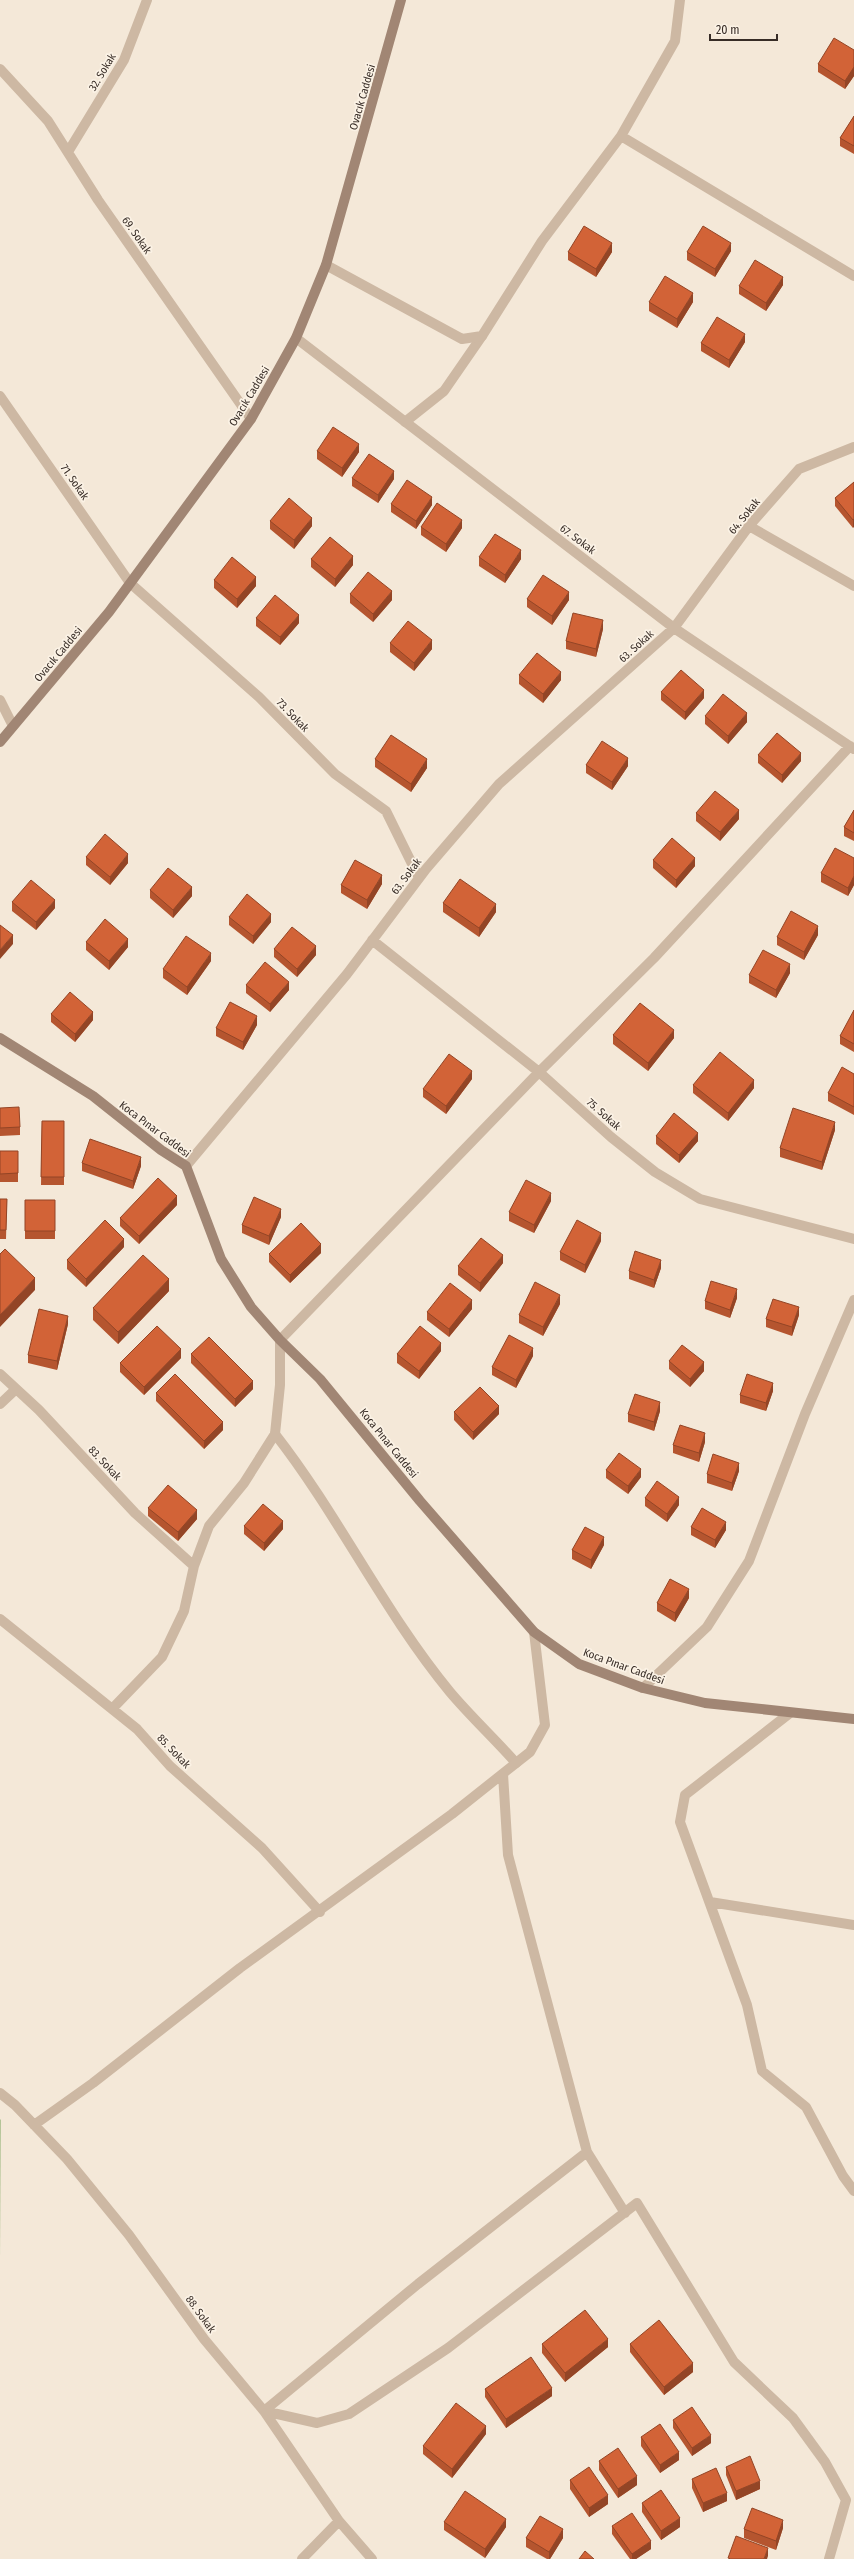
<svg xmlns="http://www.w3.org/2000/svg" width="854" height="2559" viewBox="0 0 854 2559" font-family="'Fira Sans Condensed',sans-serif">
  <rect width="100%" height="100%" fill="#f4e8d8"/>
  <path fill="#b3c497" d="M0 2119 1 2120 0 2259Z"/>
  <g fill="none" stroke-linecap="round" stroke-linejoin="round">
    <path stroke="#cdb8a3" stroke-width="10" d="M405 422 444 391 482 336
      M275 1434C339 1516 384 1612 450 1692 471 1717 495 1739 516 1763"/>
    <path stroke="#cdb8a3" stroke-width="10" d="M0 69 48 121 98 200 251 419
      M621 136 854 276
      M68 152 124 60 147 0
      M326 265 462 339 482 336 542 241 621 136 675 41 680 0
      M296 338 674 628 854 749
      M0 396 130 583 259 697 335 774 386 811 419 878
      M749 526 854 586
      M0 700 13 726
      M372 940 539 1072 611 1137 655 1172 700 1199 854 1239
      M186 1166 347 974 426 869 499 784 674 628 749 526 799 469 854 447
      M0 1374 39 1410 135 1513 194 1566
      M0 1404 16 1389
      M0 1619 137 1729 170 1766 262 1848 320 1912
      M643 1688 707 1627 749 1561 805 1414 854 1300
      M112 1709 162 1657 184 1611 194 1566 209 1526 244 1483 275 1434 280 1385V1340L539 1072 654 958 850 746
      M790 1713 685 1795 680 1822 747 2005 762 2071 806 2107 843 2176 854 2191
      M503 1774 508 1855 587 2152 625 2213
      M710 1902 854 1925
      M0 2093 15 2105 67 2159 129 2235 204 2339 264 2411 339 2521 372 2559
      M34 2125 93 2083 240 1968 452 1814 530 1752 545 1725 534 1632
      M264 2411 317 2423 349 2414 448 2348 637 2203 734 2362 793 2418 825 2462 846 2500 829 2559
      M264 2411 418 2284 587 2152
      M302 2559 339 2521"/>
    <path stroke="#a18674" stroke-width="10" d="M0 742 109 612 251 419 296 338 326 265 401 0
      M0 1038 93 1096 161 1150 186 1166 221 1259 251 1307 280 1340 320 1379 420 1501 534 1632 579 1664 643 1688 705 1703 854 1719"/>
  </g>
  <path fill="#b5552f" d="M854 50V76L845 89 818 72V64Z
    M854 116V154L840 146V138Z
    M731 251 715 277 687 260V252Z
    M568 252H612L596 277 568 260Z
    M783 285 766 311 739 294V286Z
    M649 302H693L677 328 649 311Z
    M745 342 729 368 701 351V343Z
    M317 451 359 452 342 477 317 459Z
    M352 478 394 479 378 503 352 486Z
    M854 482 853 528 835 506V498Z
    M391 504 432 505 416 529 391 512Z
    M270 521 312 526 294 549 270 529Z
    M421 527 462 528 446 552 421 535Z
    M479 557 521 559 505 583 479 566Z
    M311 559 353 565 335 587 311 567Z
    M214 580 256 586 237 608 214 588Z
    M350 594 392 600 373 622 350 603Z
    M527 599 569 600 552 625 527 607Z
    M256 618 299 623 280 645 256 626Z
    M603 629 596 657 566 649V641Z
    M390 643 432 649 414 671 390 652Z
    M519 675 561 680 543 703 519 684Z
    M661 692 704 698 685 720 661 700Z
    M705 716 747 722 728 744 705 724Z
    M758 755 801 761 782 783 758 763Z
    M375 759 427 768 411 792 375 767Z
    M586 765 628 766 612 790 586 773Z
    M854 810V841L844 836V827Z
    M696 813 739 819 720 841 696 821Z
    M86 857 128 863 110 885 86 865Z
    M854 858V885L848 896 821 882V873Z
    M653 860 695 866 676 888 653 868Z
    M382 884 367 909 341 893V885Z
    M150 890 192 896 173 918 150 898Z
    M12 902 55 908 36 930 12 911Z
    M443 903 496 912 479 937 443 912Z
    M229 917 271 922 253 944 229 925Z
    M818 935 804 960 777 945V937Z
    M86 942 128 947 109 970 86 950Z
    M274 949 316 955 297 977 274 957Z
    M211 961 187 995 163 978V969Z
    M790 973 776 998 749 983V975Z
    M246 985 289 990 270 1012 246 993Z
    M854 1011V1052L840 1044V1036Z
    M51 1014 93 1020 75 1042 51 1022Z
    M257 1025 243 1050 216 1036V1028Z
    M613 1035 674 1038 648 1071 613 1044Z
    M854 1074V1115L828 1101V1093Z
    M472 1079 446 1114 423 1097V1089Z
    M693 1085 754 1088 728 1121 693 1093Z
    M0 1108 20 1127V1135L0 1136Z
    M42 1121H64V1185H41Z
    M835 1130 822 1170 780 1157V1148Z
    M656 1136 698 1141 679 1163 656 1144Z
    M0 1151H18V1182H0Z
    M82 1163 141 1166 133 1189 82 1171Z
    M0 1199H7L6 1239H0Z
    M25 1200H55V1239H25Z
    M551 1201 534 1233 509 1221V1212Z
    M177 1205 139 1244 120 1226V1218Z
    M281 1217 269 1245 242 1233V1225Z
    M601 1241 585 1273 560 1260V1252Z
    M124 1247 86 1287 67 1269V1260Z
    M321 1253 290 1283 269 1262V1254Z
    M503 1263 480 1292 458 1275V1266Z
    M661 1268 654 1288 629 1279V1271Z
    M169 1291 118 1344 93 1320V1308Z
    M737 1298 730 1318 705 1309V1301Z
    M560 1304 543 1336 519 1323V1315Z
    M472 1309 449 1337 427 1320V1312Z
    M799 1315 792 1336 766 1327V1319Z
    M68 1324 57 1370 28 1363V1355Z
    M441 1351 419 1379 397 1363V1354Z
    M191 1354 253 1389 235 1407 191 1363Z
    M533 1356 516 1388 492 1375V1367Z
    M181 1358 144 1395 120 1372V1363Z
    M669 1361 704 1371 690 1387 669 1369Z
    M773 1391 766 1411 740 1403V1395Z
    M156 1393 223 1430 204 1449 156 1401Z
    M660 1411 654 1431 628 1422V1414Z
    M454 1412 499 1414 473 1440 454 1420Z
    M705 1442 699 1462 673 1453V1445Z
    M606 1470 641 1477 628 1494 606 1478Z
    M739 1471 732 1491 707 1483V1474Z
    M645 1498 679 1505 667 1522 645 1506Z
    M148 1508 197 1519 178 1541 148 1516Z
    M244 1526 283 1529 264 1551 244 1534Z
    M691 1527 726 1530 715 1548 691 1535Z
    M604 1545 591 1569 572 1559V1550Z
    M689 1598 675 1622 657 1611V1603Z
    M542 2344 608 2347 565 2382 542 2353Z
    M630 2344 693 2372 664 2395 630 2352Z
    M485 2389 552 2396 506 2428 485 2397Z
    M673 2420 711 2443 692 2456 673 2428Z
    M486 2434 452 2478 423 2454V2446Z
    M641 2437 679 2460 660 2473 641 2446Z
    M599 2461 637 2485 618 2498 599 2470Z
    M726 2467 760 2489 736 2500 726 2475Z
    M692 2479 727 2501 703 2512 692 2488Z
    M570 2480 608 2504 589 2517 570 2489Z
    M642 2503 680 2527 661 2540 642 2512Z
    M444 2522 506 2527 485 2558 444 2530Z
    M612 2526 651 2549 636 2559H630L612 2534Z
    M783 2528 776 2550 744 2538V2529Z
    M526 2538H563L550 2559H547L526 2547Z"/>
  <path fill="#934526" d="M854 67V76L845 89V81Z
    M612 243V252L596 277V269Z
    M731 243V251L715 277V269Z
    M783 277V285L766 311V303Z
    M693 293V302L677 328V319Z
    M745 334V342L729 368V360Z
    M359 444V452L342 477V468Z
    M394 471V479L378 503V495Z
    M432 497V505L416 529V521Z
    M312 518V526L294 549V540Z
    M854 519V527L853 528V520Z
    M462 520V528L446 552V544Z
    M521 550V559L505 583V575Z
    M353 556V565L335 587V579Z
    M256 577V586L237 608V599Z
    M392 591V600L373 622V614Z
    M569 592V600L552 625V616Z
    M299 615V623L280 645V637Z
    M603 620V629L596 657V649Z
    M432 640V649L414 671V663Z
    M561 672V680L543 703V694Z
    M704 690V698L685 720V712Z
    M747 713V722L728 744V736Z
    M801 753V761L782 783V775Z
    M628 758V766L612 790V782Z
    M427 759V768L411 792V784Z
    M739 810V819L720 841V832Z
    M128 854V863L110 885V877Z
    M695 858V866L676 888V880Z
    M382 875V884L367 909V900Z
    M854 876V885L848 896V888Z
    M192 887V896L173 918V910Z
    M55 900V908L36 930V922Z
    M496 904V912L479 937V928Z
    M271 914V922L253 944V936Z
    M818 926V935L804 960V952Z
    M13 935V944L0 959V950Z
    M128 939V947L109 970V961Z
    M316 946V955L297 977V969Z
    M211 953V961L187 995V987Z
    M790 964V973L776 998V990Z
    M289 982V990L270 1012V1004Z
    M93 1012V1020L75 1042V1034Z
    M257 1016V1025L243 1050V1042Z
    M674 1030V1038L648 1071V1063Z
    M472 1071V1079L446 1114V1106Z
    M754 1080V1088L728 1121V1113Z
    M835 1122V1130L822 1170V1162Z
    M698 1133V1141L679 1163V1155Z
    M141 1157V1166L133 1189V1181Z
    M551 1193V1201L534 1233V1225Z
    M177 1196V1205L139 1244V1236Z
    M281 1209V1217L269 1245V1236Z
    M601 1233V1241L585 1273V1265Z
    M124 1239V1247L86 1287V1279Z
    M321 1244V1253L290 1283V1275Z
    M503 1255V1263L480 1292V1283Z
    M661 1260V1268L654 1288V1280Z
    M35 1278V1290L0 1327V1315Z
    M169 1279V1291L118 1344V1332Z
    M737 1289V1298L730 1318V1310Z
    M560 1295V1304L543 1336V1327Z
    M472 1300V1309L449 1337V1329Z
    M799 1307V1315L792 1336V1327Z
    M68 1316V1324L57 1370V1361Z
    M441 1343V1351L419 1379V1371Z
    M533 1348V1356L516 1388V1380Z
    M181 1349V1358L144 1395V1387Z
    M704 1362V1371L690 1387V1379Z
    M253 1381V1389L235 1407V1399Z
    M773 1383V1391L766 1411V1403Z
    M660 1402V1411L654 1431V1422Z
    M499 1406V1414L473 1440V1432Z
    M223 1422V1430L204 1449V1441Z
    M705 1433V1442L699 1462V1453Z
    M739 1463V1471L732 1491V1483Z
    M641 1469V1477L628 1494V1486Z
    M679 1497V1505L667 1522V1514Z
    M197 1510V1519L178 1541V1532Z
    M283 1521V1529L264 1551V1543Z
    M726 1522V1530L715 1548V1540Z
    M604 1537V1545L591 1569V1560Z
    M689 1589V1598L675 1622V1613Z
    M608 2339V2347L565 2382V2373Z
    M693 2363V2372L664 2395V2387Z
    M552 2388V2396L506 2428V2419Z
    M486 2426V2434L452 2478V2469Z
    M711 2435V2443L692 2456V2448Z
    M679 2452V2460L660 2473V2465Z
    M637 2476V2485L618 2498V2489Z
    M760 2481V2489L736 2500V2491Z
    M727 2493V2501L703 2512V2503Z
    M608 2495V2504L589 2517V2508Z
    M680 2518V2527L661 2540V2531Z
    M506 2519V2527L485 2558V2549Z
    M783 2520V2528L776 2550V2541Z
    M563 2529V2538L550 2559H549V2552Z
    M651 2541V2549L636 2559H632V2554Z
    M768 2548V2556L767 2559H764Z"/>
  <path fill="#d26337" stroke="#934526" d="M834 38 854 50V67L845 81 818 64Z
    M854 116V146L840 138Z
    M584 226 612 243 596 269 568 252Z
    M703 226 731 243 715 269 687 252Z
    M755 260 783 277 766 303 739 286Z
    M665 276 693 293 677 319 649 302Z
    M717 317 745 334 729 360 701 343Z
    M333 427 359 444 342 468 317 451Z
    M369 454 394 471 378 495 352 478Z
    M407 480 432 497 416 521 391 504Z
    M854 482V519L853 520 835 498Z
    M289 498 312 518 294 540 270 521Z
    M437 503 462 520 446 544 421 527Z
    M495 534 521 550 505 575 479 557Z
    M330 537 353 556 335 579 311 559Z
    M232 557 256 577 237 599 214 580Z
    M368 572 392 591 373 614 350 594Z
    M543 575 569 592 552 616 527 599Z
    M275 595 299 615 280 637 256 618Z
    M573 613 603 620 596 649 566 641Z
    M408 621 432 640 414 663 390 643Z
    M537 653 561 672 543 694 519 675Z
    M681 670 704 690 685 712 661 692Z
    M723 694 747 713 728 736 705 716Z
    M777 733 801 753 782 775 758 755Z
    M391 735 427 759 411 784 375 759Z
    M602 741 628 758 612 782 586 765Z
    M715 791 739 810 720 832 696 813Z
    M854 810V833L844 827Z
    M105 834 128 854 110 877 86 857Z
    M672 838 695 858 676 880 653 860Z
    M835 848 854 858V876L848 888 821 873Z
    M355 860 382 875 367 900 341 885Z
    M168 868 192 887 173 910 150 890Z
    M460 879 496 904 479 928 443 903Z
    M31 880 55 900 36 922 12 902Z
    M247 894 271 914 253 936 229 917Z
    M791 911 818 926 804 952 777 937Z
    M105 919 128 939 109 961 86 942Z
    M0 925 13 935 0 950Z
    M292 927 316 946 297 969 274 949Z
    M186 936 211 953 187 987 163 969Z
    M763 950 790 964 776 990 749 975Z
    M265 962 289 982 270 1004 246 985Z
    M70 992 93 1012 75 1034 51 1014Z
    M230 1002 257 1016 243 1042 216 1028Z
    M640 1003 674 1030 648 1063 613 1035Z
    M854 1010V1044L840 1036Z
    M720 1052 754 1080 728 1113 693 1085Z
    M449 1054 472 1071 446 1106 423 1089Z
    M842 1067 854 1074V1107L828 1093Z
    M19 1107 20 1127 0 1128V1108Z
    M793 1108 835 1122 822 1162 780 1148Z
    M674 1113 698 1133 679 1155 656 1136Z
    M42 1121H64V1177H41Z
    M90 1139 141 1157 133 1181 82 1163Z
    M0 1151H18V1173L0 1174Z
    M158 1178 177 1196 139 1236 120 1218Z
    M526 1180 551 1193 534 1225 509 1212Z
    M254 1197 281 1209 269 1236 242 1225Z
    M0 1199H7L6 1230H0Z
    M25 1200H55V1231H25Z
    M105 1220 124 1239 86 1279 67 1260Z
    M577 1220 601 1233 585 1265 560 1252Z
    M301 1223 321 1244 290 1275 269 1254Z
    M481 1238 503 1255 480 1283 458 1266Z
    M5 1249 35 1278 0 1315V1254Z
    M635 1251 661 1260 654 1280 629 1271Z
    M143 1255 169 1279 118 1332 93 1308Z
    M711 1281 737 1289 730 1310 705 1301Z
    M535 1282 560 1295 543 1327 519 1315Z
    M450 1283 472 1300 449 1329 427 1312Z
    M773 1299 799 1307 792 1327 766 1319Z
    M39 1309 68 1316 57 1361 28 1355Z
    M157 1326 181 1349 144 1387 120 1363Z
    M420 1326 441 1343 419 1371 397 1354Z
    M509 1335 533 1348 516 1380 492 1367Z
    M209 1337 253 1381 235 1399 191 1354Z
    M682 1345 704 1362 690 1379 669 1361Z
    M175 1374 223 1422 204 1441 156 1393Z
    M747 1374 773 1383 766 1403 740 1395Z
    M480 1387 499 1406 473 1432 454 1412Z
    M635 1394 660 1402 654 1422 628 1414Z
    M680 1425 705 1433 699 1453 673 1445Z
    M619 1453 641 1469 628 1486 606 1470Z
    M713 1454 739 1463 732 1483 707 1474Z
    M657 1481 679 1497 667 1514 645 1498Z
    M168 1485 197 1510 178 1532 148 1508Z
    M263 1504 283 1521 264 1543 244 1526Z
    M702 1508 726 1522 715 1540 691 1527Z
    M585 1527 604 1537 591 1560 572 1550Z
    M670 1579 689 1589 675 1613 657 1603Z
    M585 2310 608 2339 565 2373 542 2344Z
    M659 2320 693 2363 664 2387 630 2344Z
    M531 2357 552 2388 506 2419 485 2389Z
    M456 2403 486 2426 452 2469 423 2446Z
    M692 2407 711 2435 692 2448 673 2420Z
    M660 2424 679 2452 660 2465 641 2437Z
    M618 2448 637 2476 618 2489 599 2461Z
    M750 2456 760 2481 736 2491 726 2467Z
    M589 2467 608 2495 589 2508 570 2480Z
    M716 2468 727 2493 703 2503 692 2479Z
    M661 2490 680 2518 661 2531 642 2503Z
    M465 2491 506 2519 485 2549 444 2522Z
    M752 2508 783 2520 776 2541 744 2529Z
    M632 2513 651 2541 632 2554 612 2526Z
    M540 2516 563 2529 549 2552 526 2538Z
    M736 2536 768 2548 764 2559H731L728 2558Z
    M585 2551 594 2559H579Z"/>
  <g text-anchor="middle" stroke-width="3.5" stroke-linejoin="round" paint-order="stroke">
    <g font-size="11" fill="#372c26" stroke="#fbf2e5">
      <text transform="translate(102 72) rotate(-59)" y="4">32. Sokak</text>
      <text transform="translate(362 97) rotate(-74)" y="4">Ovacık Caddesi</text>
      <text transform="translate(137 235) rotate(55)" y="4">69. Sokak</text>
      <text transform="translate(249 396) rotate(-59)" y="4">Ovacık Caddesi</text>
      <text transform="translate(75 482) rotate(55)" y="4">71. Sokak</text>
      <text transform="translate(744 516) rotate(-51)" y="4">64. Sokak</text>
      <text transform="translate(578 539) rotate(37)" y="4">67. Sokak</text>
      <text transform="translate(636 646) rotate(-42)" y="4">63. Sokak</text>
      <text transform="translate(58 654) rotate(-50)" y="4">Ovacık Caddesi</text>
      <text transform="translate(293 715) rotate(46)" y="4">73. Sokak</text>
      <text transform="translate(406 876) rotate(-53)" y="4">63. Sokak</text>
      <text transform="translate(604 1114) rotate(42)" y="4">75. Sokak</text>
      <text transform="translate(155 1129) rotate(37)" y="4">Koca Pınar Caddesi</text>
      <text transform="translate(389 1443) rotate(51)" y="4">Koca Pınar Caddesi</text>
      <text transform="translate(105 1463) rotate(47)" y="4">83. Sokak</text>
      <text transform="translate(624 1666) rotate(20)" y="4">Koca Pınar Caddesi</text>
      <text transform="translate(174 1751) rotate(46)" y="4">85. Sokak</text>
      <text transform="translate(201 2314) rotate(54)" y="4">88. Sokak</text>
    </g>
  </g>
  <path d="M710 34v6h67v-6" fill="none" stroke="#372c26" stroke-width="2"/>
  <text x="716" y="34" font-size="12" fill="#372c26" stroke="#fbf2e5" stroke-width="3" paint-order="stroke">20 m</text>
</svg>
